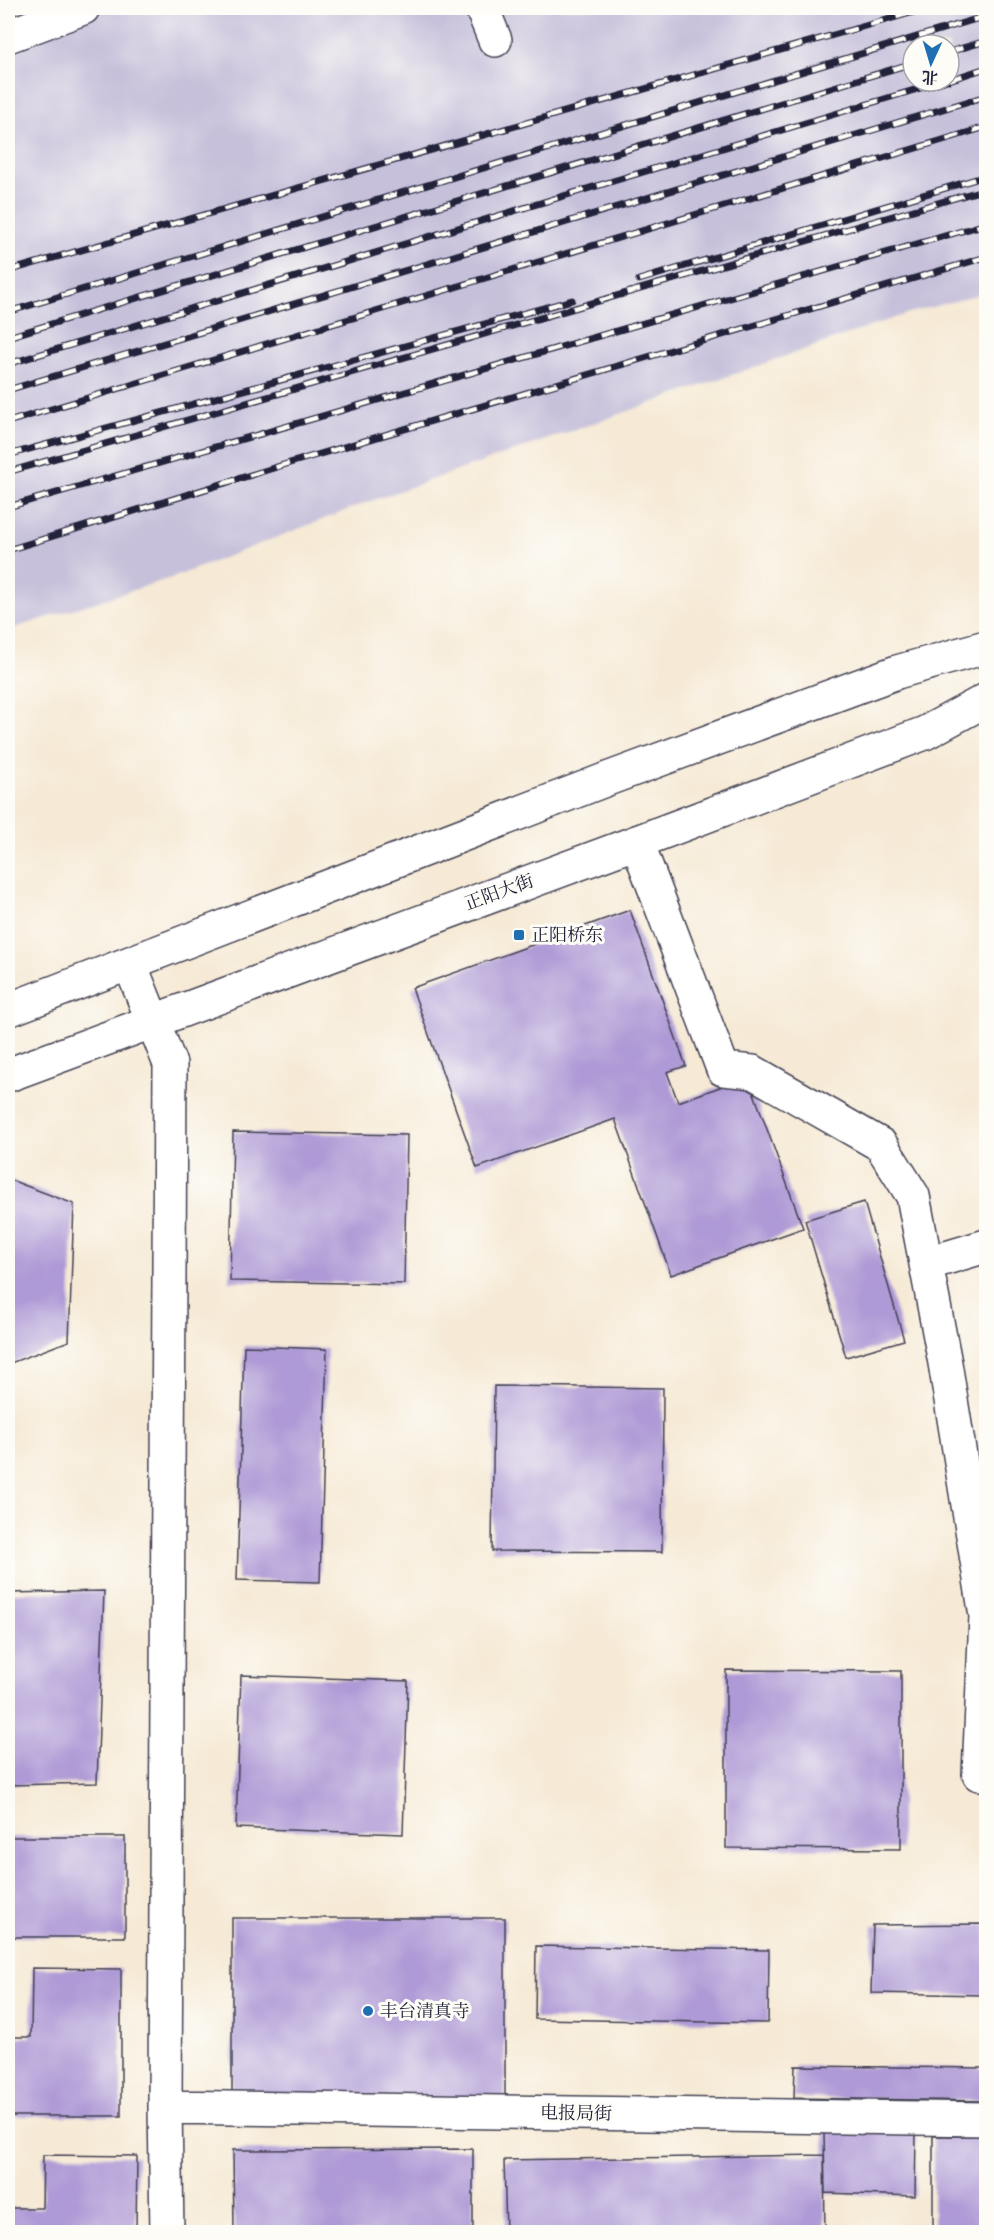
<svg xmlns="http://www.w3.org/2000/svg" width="994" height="2240" viewBox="0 0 994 2240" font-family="'Old Standard TT','Noto Serif SC',serif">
  <rect width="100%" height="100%" fill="#fdfcf7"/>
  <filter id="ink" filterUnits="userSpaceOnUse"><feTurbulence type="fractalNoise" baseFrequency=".0167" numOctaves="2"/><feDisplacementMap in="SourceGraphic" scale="12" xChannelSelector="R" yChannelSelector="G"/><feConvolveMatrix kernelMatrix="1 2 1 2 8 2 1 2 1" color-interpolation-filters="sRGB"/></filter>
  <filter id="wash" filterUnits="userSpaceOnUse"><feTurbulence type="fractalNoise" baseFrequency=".008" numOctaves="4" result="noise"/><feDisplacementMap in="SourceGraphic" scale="24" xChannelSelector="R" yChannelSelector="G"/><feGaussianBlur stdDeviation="1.35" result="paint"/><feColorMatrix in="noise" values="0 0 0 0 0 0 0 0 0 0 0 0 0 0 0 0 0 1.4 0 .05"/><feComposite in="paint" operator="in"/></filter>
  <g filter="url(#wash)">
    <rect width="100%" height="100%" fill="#f6ead6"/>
    <path fill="#c6c0da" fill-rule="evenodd" d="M8 8H986V293L909 313 365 503 177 576 8 630ZM913 45H949V81H913Z"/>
    <g id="blocks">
      <path fill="#ae9ad6" d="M630 910 686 1066 667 1072 678 1102 748 1077 803 1228 671 1275 615 1119 477 1168 412 988Z
        M233 1132 407 1135 404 1284 230 1281Z
        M8 1179 74 1204 69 1341 8 1364Z
        M864 1202 904 1340 846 1357 805 1220Z
        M244 1346 327 1349 320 1582 237 1580Z
        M494 1386 663 1388 662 1552 492 1551Z
        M104 1591 97 1783 8 1785V1593Z
        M726 1670 901 1671V1849L726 1848Z
        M241 1675 408 1681 403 1834 236 1828Z
        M8 1837H125V1937H8Z
        M232 1918H505V2105H232Z
        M986 1924V1995L871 1993 873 1925Z
        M536 1946 769 1950 768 2023 535 2019Z
        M32 1968 121 1969V2116H8V2037H31Z
        M795 2066 986 2068V2101L794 2098Z
        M824 2131 916 2132 915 2196 825 2193Z
        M933 2136H986V2232H933Z
        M473 2149V2232H234L233 2150Z
        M43 2155 137 2156 136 2232H8V2208H42Z
        M824 2155 825 2232H506L504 2160Z"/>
    </g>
  </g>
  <g filter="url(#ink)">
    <use href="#blocks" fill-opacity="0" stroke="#424052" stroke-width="1.5"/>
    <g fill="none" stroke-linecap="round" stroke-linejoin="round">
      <g stroke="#424052" stroke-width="36">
        <path id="minor" d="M482 8 495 40
          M8 36 83 8
          M637 842 723 1069 753 1072 881 1145 913 1196 945 1363 986 1616 979 1774H986
          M130 964 170 1064 165 2107 167 2232
          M926 1264 986 1246
          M165 2107 986 2119"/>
      </g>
      <g stroke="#424052" stroke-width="36">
        <path id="major" d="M8 1010 610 778 897 672 986 647
          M8 1075 637 842 925 733 986 700"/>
      </g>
      <use href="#minor" stroke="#fff" stroke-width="33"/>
      <use href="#major" stroke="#fff" stroke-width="33"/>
      <g stroke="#22223b" stroke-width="7">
        <path id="rail" d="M949 52 986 41
          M949 80 986 68
          M8 271 928 8
          M639 280 986 176
          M8 312 986 16
          M8 337 913 63
          M8 364 944 81
          M8 390 986 96
          M8 422 986 127
          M8 455 572 300
          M8 472 986 189
          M8 507 986 224
          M8 550 293 462 986 257"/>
      </g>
      <use href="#rail" stroke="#fdfcf7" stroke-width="4.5" stroke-dasharray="14" stroke-linecap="butt"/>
    </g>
  </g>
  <g fill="#1f6fb2" stroke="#fdfcf7" stroke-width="2">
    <rect x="513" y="929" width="12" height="12" rx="3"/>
    <circle cx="368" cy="2011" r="6"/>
  </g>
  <g text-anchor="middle" stroke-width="6" stroke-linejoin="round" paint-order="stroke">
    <g font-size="18" fill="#22223b" stroke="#fdfcf7">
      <text transform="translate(499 892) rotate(-20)" y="6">正阳大街</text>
      <text transform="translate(576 2113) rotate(1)" y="6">电报局街</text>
    </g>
    <g font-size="18" fill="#22223b" stroke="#fdfcf7" text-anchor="start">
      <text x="531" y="941">正阳桥东</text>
      <text x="380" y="2017">丰台清真寺</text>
    </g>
  </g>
  <rect width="994" height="2240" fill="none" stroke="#fdfcf7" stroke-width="30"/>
  <g transform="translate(931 63) rotate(184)"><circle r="28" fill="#fdfcf7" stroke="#a5a5ac" stroke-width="1.5"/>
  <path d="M0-4.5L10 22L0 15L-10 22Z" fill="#1f6fb2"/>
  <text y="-9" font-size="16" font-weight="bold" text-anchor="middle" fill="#22223b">北</text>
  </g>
</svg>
